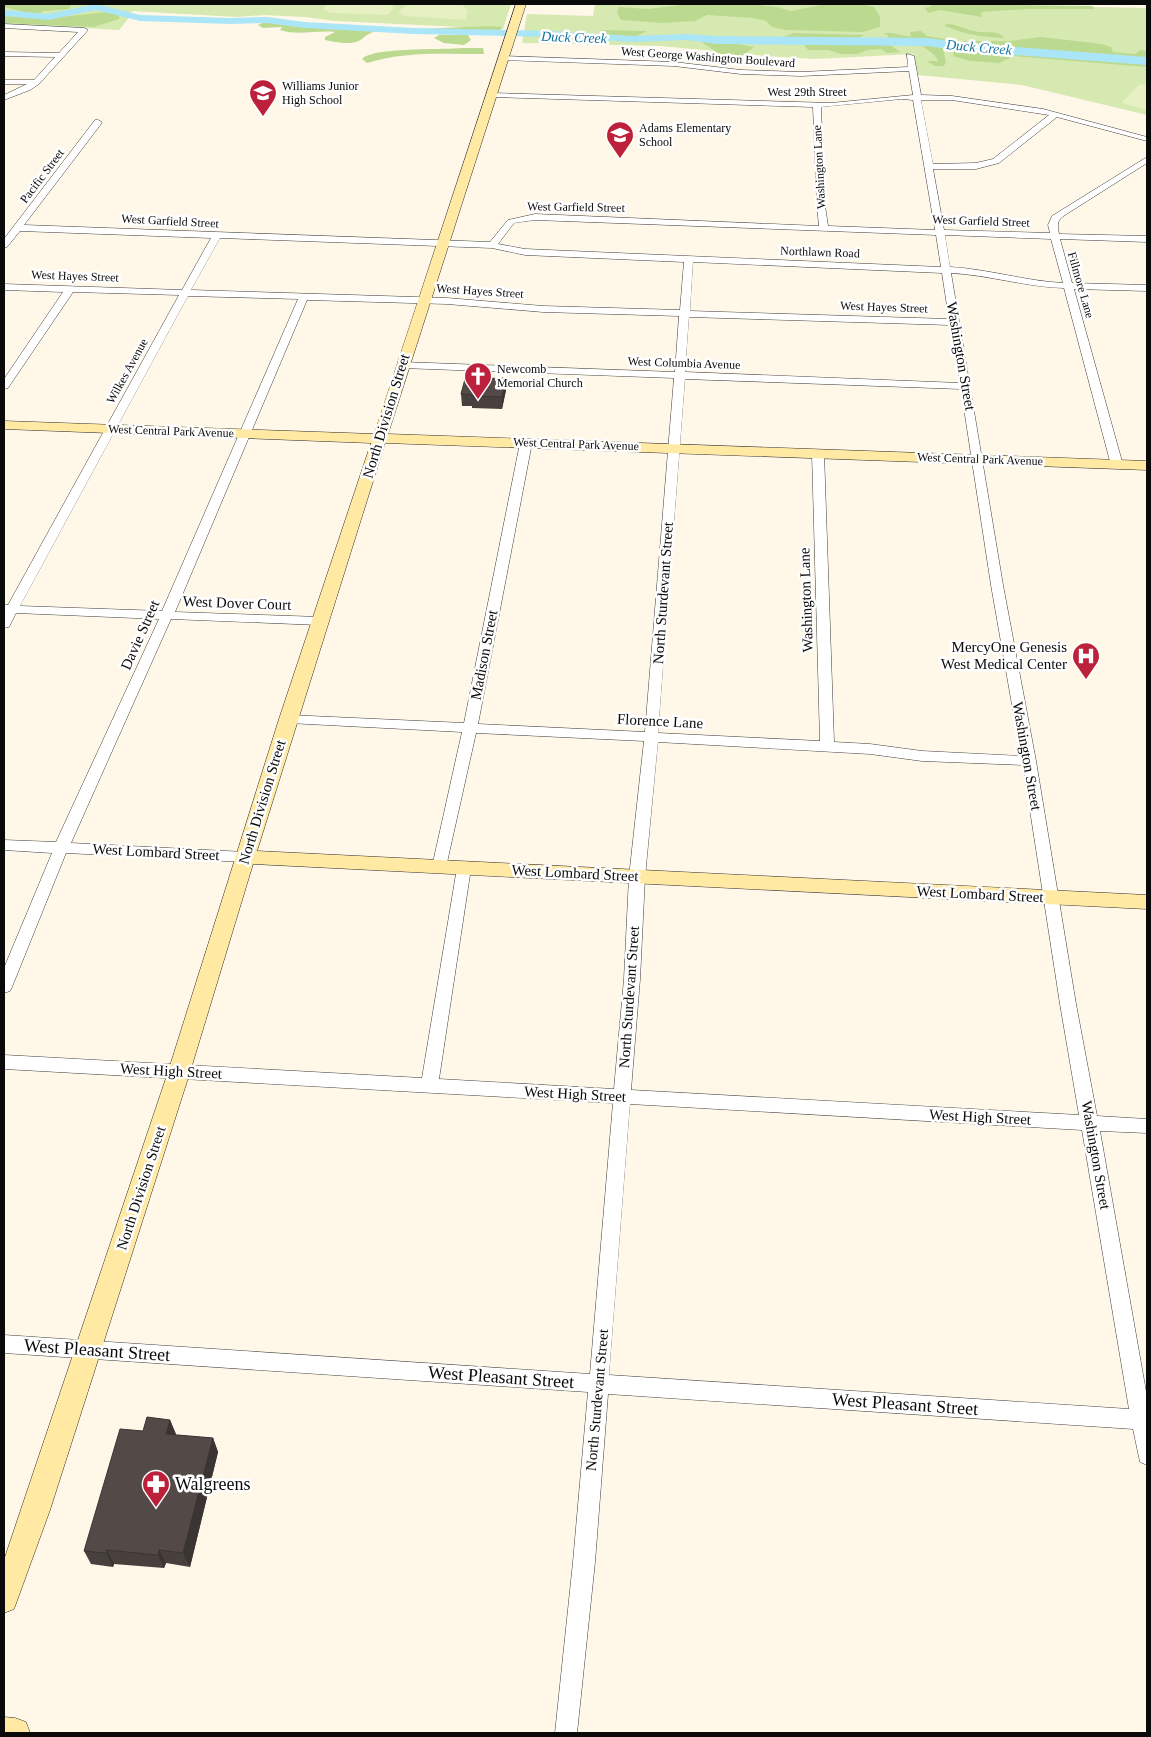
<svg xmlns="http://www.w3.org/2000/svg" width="1151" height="1737" viewBox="0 0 1151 1737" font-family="'Times New Roman',serif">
  <rect width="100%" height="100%" fill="#fff7e8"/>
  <path fill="#d5e9b1" d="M4 4H511L503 29 335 21 305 17 264 15 237 17 132 11 128 19 119 30 4 24Z
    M595 4H944L1147 8V115L1022 85 918 75 913 54 815 59 766 56 661 46 522 43 527 14 593 16Z"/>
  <path fill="#bbda90" d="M4 4H71L69 9 44 11 36 15 4 7Z
    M749 4 777 7 791 11 826 4H863L874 7 880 17V27L863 32 786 30 772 27 766 21 753 18 707 15 695 21 662 23 621 20 617 13 619 7 648 9 682 5Z
    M928 4 1092 6 1095 9H1027L981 12 982 17 940 10 928 13 925 8 932 6Z
    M108 12 119 14V19L94 27 4 23V15C39 22 73 15 108 12Z
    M264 22 300 27 375 31C369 34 366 35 362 39 354 46 334 42 325 40V37L335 32C317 30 298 36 280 30L282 27 263 28 258 25Z
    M946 24C957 24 964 29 974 31 985 34 997 29 1005 38 983 37 966 35 945 26Z
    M489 26 502 27 499 32 419 29Z
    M601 30 647 31 635 37 599 34Z
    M921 31 927 36 951 40 950 42 925 39 888 38V35L883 33H892L911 37 910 32Z
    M794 33 865 35 858 38 783 37Z
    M439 35H468L471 40 464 45 444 43 434 38Z
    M1041 37 1102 44 1111 47 1113 52 1135 54 1140 50 1147 51V58L961 44 963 41H1010Z
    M699 40 733 43 754 47 742 56 719 54Z
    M804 44 890 45 900 52 887 53 881 49 868 50 857 54H841L828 50H808Z
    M920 44 947 46 944 53 946 62 944 66H935L926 61H938C936 54 925 49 920 44Z
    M462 48H483L484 54C446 54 404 51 367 63L362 59C372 47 443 50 462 48Z
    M960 48 1147 63V67L1014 56 999 63 970 61 953 56 954 50Z"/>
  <path fill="#e6f0c3" d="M327 4H391L394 8 388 15 330 13 323 9Z
    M407 4H461L468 11 466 20 405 16 399 12Z
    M1140 84 1147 85V110L1125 104 1122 102Z"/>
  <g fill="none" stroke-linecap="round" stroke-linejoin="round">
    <path fill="#abe5f8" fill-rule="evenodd" d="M96 4 140 15 230 18 267 17 305 22 414 28 551 31 633 36 686 34 717 36 927 38 975 44 1147 57V65L975 52 927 46 717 44 686 40 633 42 551 37 414 34 305 28 267 23 230 24 140 21 96 10 48 20 4 16V10L48 14Z"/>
    <g stroke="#3d3d3d" stroke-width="1">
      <path id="street" d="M4 24 84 28 88 30 39 84 30 90 4 100V95L27 84H4V80H34L55 57 4 56V52L59 53 78 32 4 28Z
        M907 54 914 56 921 95 952 96 1043 109 1147 137V141L1057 117 999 163 976 169H933L944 230 1050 233 1048 225 1052 216 1147 157V163L1065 215C1057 220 1057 224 1059 234L1147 236V242L1060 239 1072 283 1147 285V291L1074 289 1123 465 1121 467 1117 468 1111 465 1064 288C1026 287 989 275 951 273L1003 585 1036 761 1076 1004 1097 1116 1147 1119V1133L1100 1131 1147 1397V1465L1140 1462 1133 1429 608 1394 595 1562 577 1733H555L573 1562 588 1392 4 1353V1335L590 1374 613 1103 4 1069V1055L422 1078 457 868 459 864 464 863 469 864 471 868 439 1079 614 1089 624 979 629 877 644 741 476 733 446 867 444 871 439 872 434 871 432 867 462 732 288 723 283 722 281 719 283 716 288 715 464 723 520 443 526 440 532 443 478 724 645 732 674 378 402 368 397 365 402 362 675 372 679 316 543 312 447 304 307 300 175 612 320 617 326 621 320 625 171 619 71 843 245 852 250 853 252 857 250 861 245 862 66 853 12 987 10 991 4 993V968L52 853 4 850V840L56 842 159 619 16 613 9 627 4 628V605H8L179 295 73 292 8 388 4 389V379L63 292 4 290V284L182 290 211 238 20 231 7 247 4 248V239L95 120H98L102 122 101 124 24 225 490 242 508 220 535 214 819 226 817 206 813 107 492 97 488 95 492 93 831 103 913 95 909 71 801 76 741 74 674 66 503 60 499 58 503 56 674 62 741 70 801 72 908 67ZM902 99 913 100 935 230 828 226 825 206 821 107ZM921 100H952L1049 115 993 159 976 163 933 164ZM535 220 936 235 941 267 525 249 498 244 514 223ZM945 235 1051 239 1063 283C1025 281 988 269 950 267ZM220 238 492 248 525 255 684 262 680 310 543 306 447 298 191 290ZM693 262 942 273 949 319 690 311ZM188 296 298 299 162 611 20 606ZM689 317 950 325 960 383 685 372ZM685 379 961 389 991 585 1021 756 922 751 870 744 834 742 824 453 818 450 812 453 820 741 658 733ZM658 742 870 754 922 761 1023 765 1060 1004 1079 1115 631 1090 640 979 645 877ZM630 1104 1082 1130 1129 1409 609 1375Z"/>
    </g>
    <g stroke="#2c2c2c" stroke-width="1">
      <path id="secondary" d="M516 4H526L388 434 1147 461V470L385 443 257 851 1147 895V909L253 864 190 1072 50 1510 14 1609 4 1613V1560L168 1072 279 719 371 443 4 429V421L374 434Z
        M4 1717 15 1718 26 1722 30 1733H4Z"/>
    </g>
    <use href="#street" fill="#fff" fill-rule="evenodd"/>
    <use href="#secondary" fill="#ffe9a3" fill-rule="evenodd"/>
  </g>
  <path fill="#47403d" d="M506 378V390L502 409 472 408V406H462L461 394Z
    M170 1420 176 1435 213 1438 218 1452 190 1567 166 1563 164 1568 114 1564 113 1567 91 1564 84 1551 143 1431Z"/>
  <path fill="#3a3432" d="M506 378V390L502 409V397Z
    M170 1420 176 1434 172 1448 166 1434Z
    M213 1438 218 1452 190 1567 183 1553Z
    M107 1550 114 1564 113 1567 106 1553Z
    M159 1550 166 1563 164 1568 158 1555Z"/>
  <path fill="#534a47" stroke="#3a3432" d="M506 378 502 397 472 396V395L461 394 465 379Z
    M147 1417 170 1420 166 1434 213 1438 183 1553 159 1550 158 1555 107 1550 106 1553 84 1551 120 1429 143 1431Z"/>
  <defs>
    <g id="school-pin" transform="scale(1.4375)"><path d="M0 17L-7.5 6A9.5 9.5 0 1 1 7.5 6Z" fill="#bd203b" stroke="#fff"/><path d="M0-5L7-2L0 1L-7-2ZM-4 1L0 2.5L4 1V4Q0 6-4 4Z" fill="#fff"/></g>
    <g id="church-pin" transform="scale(1.4375)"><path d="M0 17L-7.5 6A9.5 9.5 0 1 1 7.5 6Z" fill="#bd203b" stroke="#fff"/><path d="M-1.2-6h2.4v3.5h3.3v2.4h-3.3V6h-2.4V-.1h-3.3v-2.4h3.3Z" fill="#fff"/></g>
    <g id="hospital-pin" transform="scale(1.4375)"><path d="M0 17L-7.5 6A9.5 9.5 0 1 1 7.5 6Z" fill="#bd203b" stroke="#fff"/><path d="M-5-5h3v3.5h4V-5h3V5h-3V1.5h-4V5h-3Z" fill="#fff"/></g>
    <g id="pharmacy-pin" transform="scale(1.4375)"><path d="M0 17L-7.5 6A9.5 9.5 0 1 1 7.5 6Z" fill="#bd203b" stroke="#fff"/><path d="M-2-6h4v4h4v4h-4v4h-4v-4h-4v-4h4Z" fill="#fff"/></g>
  </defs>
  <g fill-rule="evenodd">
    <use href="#school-pin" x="263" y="93"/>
    <use href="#school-pin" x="620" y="135"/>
    <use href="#church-pin" x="478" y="376"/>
    <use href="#hospital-pin" x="1086" y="656"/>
    <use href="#pharmacy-pin" x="156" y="1484"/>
  </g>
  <g text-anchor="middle" stroke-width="5" stroke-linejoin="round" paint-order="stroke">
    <g font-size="12" fill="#0a0a0a" stroke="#fff">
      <text transform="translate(708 57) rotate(4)" y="4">West George Washington Boulevard</text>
      <text x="807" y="96">West 29th Street</text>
      <text transform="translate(819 167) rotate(-93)" y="4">Washington Lane</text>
      <text transform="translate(42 176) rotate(-53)" y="4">Pacific Street</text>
      <text transform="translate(576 207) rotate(1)" y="4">West Garfield Street</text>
      <text transform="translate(170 221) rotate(3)" y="4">West Garfield Street</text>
      <text transform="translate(981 221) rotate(2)" y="4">West Garfield Street</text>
      <text transform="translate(820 252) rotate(2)" y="4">Northlawn Road</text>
      <text transform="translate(75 276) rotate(2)" y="4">West Hayes Street</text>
      <text transform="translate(1081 285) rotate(74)" y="4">Fillmore Lane</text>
      <text transform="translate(480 291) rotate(4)" y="4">West Hayes Street</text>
      <text transform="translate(884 307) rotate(2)" y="4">West Hayes Street</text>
      <text transform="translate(684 363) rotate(2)" y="4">West Columbia Avenue</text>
      <text transform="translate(127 371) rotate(-61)" y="4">Wilkes Avenue</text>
      <text transform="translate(171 431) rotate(2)" y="4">West Central Park Avenue</text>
      <text transform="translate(576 444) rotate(2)" y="4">West Central Park Avenue</text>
      <text transform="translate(980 459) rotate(2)" y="4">West Central Park Avenue</text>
    </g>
    <g font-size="12" fill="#0a0a0a" stroke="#fff" text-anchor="start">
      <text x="282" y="90">Williams Junior<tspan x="282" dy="14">High School</tspan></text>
      <text x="639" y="132">Adams Elementary<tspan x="639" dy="14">School</tspan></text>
      <text x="497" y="373">Newcomb<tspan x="497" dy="14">Memorial Church</tspan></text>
    </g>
    <g font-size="14" font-style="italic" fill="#12729e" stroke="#fff">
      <text transform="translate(574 37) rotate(2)" y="5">Duck Creek</text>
      <text transform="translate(979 47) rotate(5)" y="5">Duck Creek</text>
    </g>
    <g font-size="15" fill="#0a0a0a" stroke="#fff">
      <text transform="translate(961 356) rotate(80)" y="5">Washington Street</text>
      <text transform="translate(386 416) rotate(-73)" y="5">North Division Street</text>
      <text transform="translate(663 593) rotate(-86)" y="5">North Sturdevant Street</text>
      <text transform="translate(806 600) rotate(-92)" y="5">Washington Lane</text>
      <text transform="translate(237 603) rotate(2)" y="5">West Dover Court</text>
      <text transform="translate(140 635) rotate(-66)" y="5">Davie Street</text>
      <text transform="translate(484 655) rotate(-79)" y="5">Madison Street</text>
      <text transform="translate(660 721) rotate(3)" y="5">Florence Lane</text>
      <text transform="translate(1027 756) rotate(80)" y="5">Washington Street</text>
      <text transform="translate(262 802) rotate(-73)" y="5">North Division Street</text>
      <text transform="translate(156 852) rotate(3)" y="5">West Lombard Street</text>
      <text transform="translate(575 873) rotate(3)" y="5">West Lombard Street</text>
      <text transform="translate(980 894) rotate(3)" y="5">West Lombard Street</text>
      <text transform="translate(629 997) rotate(-86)" y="5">North Sturdevant Street</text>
      <text transform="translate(171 1071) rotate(3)" y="5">West High Street</text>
      <text transform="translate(575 1094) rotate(3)" y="5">West High Street</text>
      <text transform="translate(980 1117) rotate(3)" y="5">West High Street</text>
      <text transform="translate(1096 1155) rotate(80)" y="5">Washington Street</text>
      <text transform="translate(141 1188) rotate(-72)" y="5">North Division Street</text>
      <text transform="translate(597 1400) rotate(-85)" y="5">North Sturdevant Street</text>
    </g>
    <g font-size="15" fill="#0a0a0a" stroke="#fff" text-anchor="end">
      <text x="1067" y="652">MercyOne Genesis<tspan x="1067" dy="17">West Medical Center</tspan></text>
    </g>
    <g font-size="18" fill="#0a0a0a" stroke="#fff">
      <text transform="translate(97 1350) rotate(4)" y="6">West Pleasant Street</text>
      <text transform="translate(501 1377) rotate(4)" y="6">West Pleasant Street</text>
      <text transform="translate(905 1404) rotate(4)" y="6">West Pleasant Street</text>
    </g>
    <g font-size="18" fill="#0a0a0a" stroke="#fff" text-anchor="start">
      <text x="175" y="1490">Walgreens</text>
    </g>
  </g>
  <rect width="1151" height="1737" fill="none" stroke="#0a0a0a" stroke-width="10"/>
</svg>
